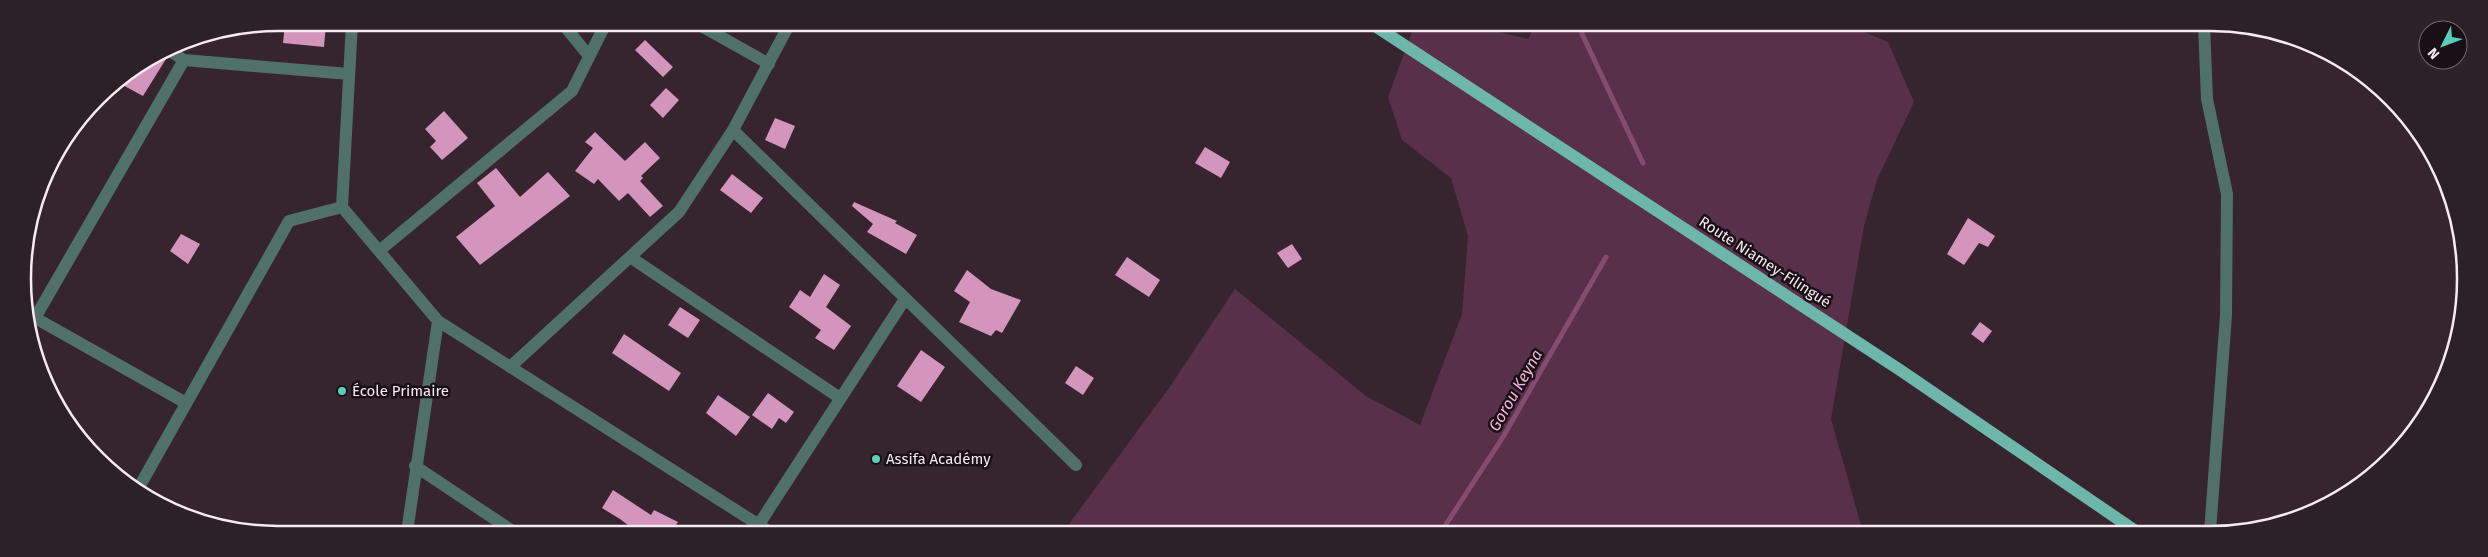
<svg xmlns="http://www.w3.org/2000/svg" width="2488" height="557" viewBox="0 0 2488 557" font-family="'Fira Sans',sans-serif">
  <rect width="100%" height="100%" fill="#36242f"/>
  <path fill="#58304a" d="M1415 24 1482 28 1528 39 1536 24H1846L1888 42 1914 102 1877 180 1864 226 1831 419 1863 532H1063L1169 388 1235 289 1366 396 1420 425 1462 314 1468 236 1451 178 1402 140 1388 97Z"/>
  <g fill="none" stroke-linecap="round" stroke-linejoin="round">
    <path stroke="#844c70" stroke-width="5" d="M1582 24V34L1643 163
      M1441 532 1503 437 1606 257"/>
  </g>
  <path fill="#d395bb" d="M285 23H326L324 47 283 43Z
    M645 40 673 67 663 77 635 50Z
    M161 54 166 59 143 96 117 82Z
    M666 88 679 100 663 118 650 105Z
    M444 111 468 138 442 160 430 147 436 141 425 129Z
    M775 118 795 126 785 149 765 140Z
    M595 132 625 161 645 142 660 158 641 176 643 178 640 181 663 206 650 217 628 193 619 201 598 179 594 184 575 171 593 148 585 142Z
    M1205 147 1230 162 1221 178 1195 163Z
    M496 168 520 197 548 172 570 196 480 265 456 237 495 206 477 183Z
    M732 174 763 198 751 213 720 190Z
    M854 202 897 221 895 223 917 235 906 254 867 232 873 224 852 206Z
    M1968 218 1995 236 1988 247 1979 243 1964 265 1947 254Z
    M181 234 200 244 188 264 170 251Z
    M1292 244 1302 259 1288 268 1277 253Z
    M1127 257 1160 280 1149 297 1115 275Z
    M967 270 991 289 1021 300 1002 333 996 330 991 336 959 322 970 302 954 291Z
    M824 274 840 285 826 307 851 326 834 350 815 338 821 330 789 307 800 290 810 297Z
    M680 307 700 320 688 338 668 325Z
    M1980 322 1992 331 1983 343 1971 334Z
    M624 334 681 373 669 391 612 353Z
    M921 350 945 367 921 402 897 386Z
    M1076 366 1094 378 1083 395 1065 383Z
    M768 393 794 412 786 423 779 418 772 429 752 415Z
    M718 395 750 417 736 436 706 413Z
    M613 490 651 515 654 510 678 522 672 532H637L620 519 602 508Z"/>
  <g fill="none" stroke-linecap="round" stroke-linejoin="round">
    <path stroke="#4f716a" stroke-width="12" d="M352 23 342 207 438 321 407 532
      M562 23 589 56
      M696 23 769 64
      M2204 25 2207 99 2227 194 2226 315 2210 532
      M168 50 184 60 349 74
      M733 130 1076 465
      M379 251 572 91 606 23
      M630 257 840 398
      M30 315 186 403
      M35 318 184 60
      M438 321 770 532
      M510 367 679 212 733 130 790 23
      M415 466 514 532
      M138 489 289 221 342 207
      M754 532 905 299"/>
    <path stroke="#6db7aa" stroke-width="12" d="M1372 24 1903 372 2137 532"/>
  </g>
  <g fill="#5bcebb" stroke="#191015" stroke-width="2">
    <circle cx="342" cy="391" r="5"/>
    <circle cx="876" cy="459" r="5"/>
  </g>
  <g text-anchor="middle" stroke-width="5" stroke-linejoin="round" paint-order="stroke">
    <g font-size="15" fill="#f7eaf1" stroke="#191015">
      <text transform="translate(1765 262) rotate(33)" y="5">Route Niamey-Filingué</text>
    </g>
    <g font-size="15" fill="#f7eaf1" stroke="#191015" text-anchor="start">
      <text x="352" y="396">École Primaire</text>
      <text x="886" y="464">Assifa Académy</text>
    </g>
    <g font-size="16" font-style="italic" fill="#f8b3dd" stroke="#191015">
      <text transform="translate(1515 390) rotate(-60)" y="6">Gorou Keyna</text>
    </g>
  </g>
  <path d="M0 0H2488V557H0ZM278 31H2210A247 247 0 0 1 2457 278V279A247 247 0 0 1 2210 526H278A247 247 0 0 1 31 279V278A247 247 0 0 1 278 31Z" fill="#2b2127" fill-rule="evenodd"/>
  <path fill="none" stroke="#f7eaf1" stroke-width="2.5" d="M278 31H2210A247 247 0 0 1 2457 278V279A247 247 0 0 1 2210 526H278A247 247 0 0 1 31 279V278A247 247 0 0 1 278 31Z"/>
  <g transform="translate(2443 45) rotate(228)"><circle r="24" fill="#191015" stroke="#72676d"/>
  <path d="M0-4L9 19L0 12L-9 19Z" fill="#5bcebb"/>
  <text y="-8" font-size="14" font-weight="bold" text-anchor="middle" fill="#f7eaf1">N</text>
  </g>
</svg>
